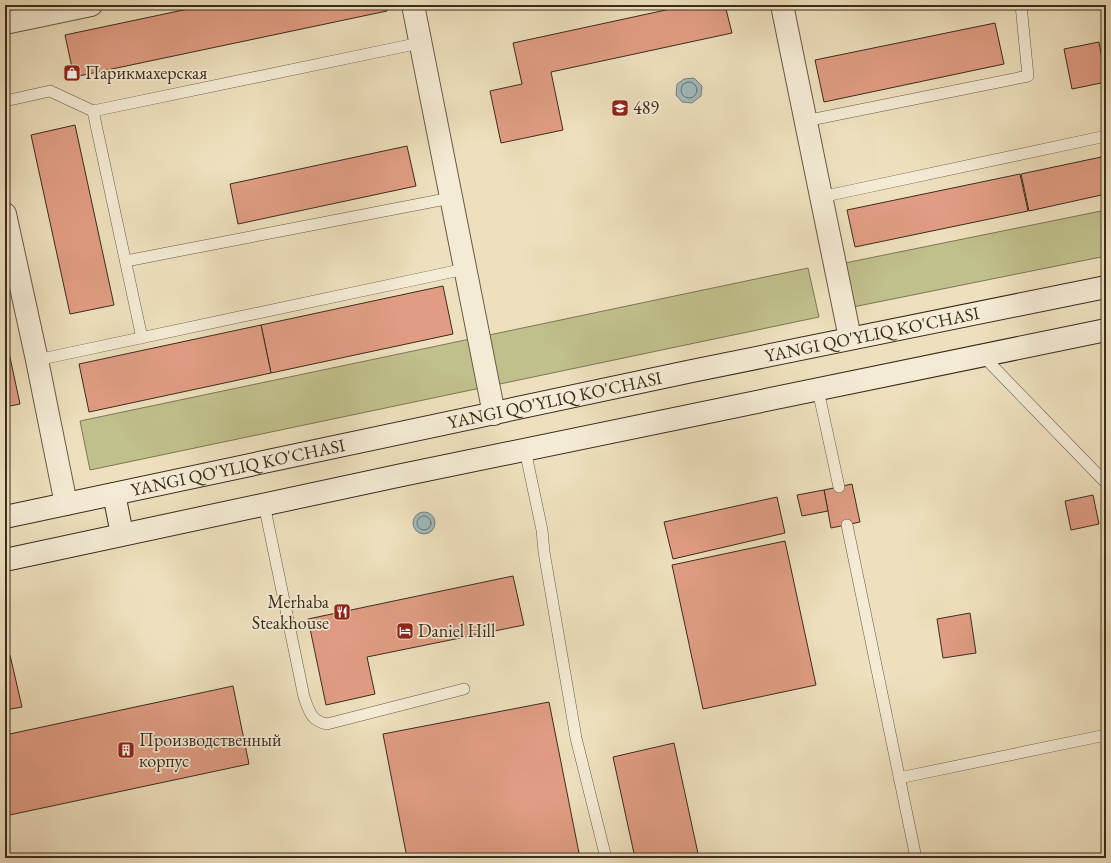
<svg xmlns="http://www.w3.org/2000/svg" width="1111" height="863" font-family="'EB Garamond',serif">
<rect width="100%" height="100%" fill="#eee0be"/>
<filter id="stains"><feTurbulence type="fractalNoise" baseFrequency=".005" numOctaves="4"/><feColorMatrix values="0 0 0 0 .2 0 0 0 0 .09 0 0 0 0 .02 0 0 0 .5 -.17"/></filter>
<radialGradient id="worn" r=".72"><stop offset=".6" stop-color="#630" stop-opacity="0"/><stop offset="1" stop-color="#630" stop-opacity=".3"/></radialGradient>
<g fill="#c0c08c" stroke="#7d7654">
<polygon points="1106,210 1106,256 848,308 840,264"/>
<polygon points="808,268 819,317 90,470 80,421"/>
</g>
<g fill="#a0babd" stroke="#77817d">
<polygon points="694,78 702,86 701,96 692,103 682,102 676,95 677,84 684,79"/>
<circle cx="424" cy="523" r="11"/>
</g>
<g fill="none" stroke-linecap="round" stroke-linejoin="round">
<g stroke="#6d736c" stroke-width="1">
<circle cx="689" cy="90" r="8"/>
<circle cx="424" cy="523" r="7"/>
</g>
</g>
<g fill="#e19d84" stroke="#3a2c1c">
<polygon points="207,5 386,5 387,11 74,77 65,35"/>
<polygon points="689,5 725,5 732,33 551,72 563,130 501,143 490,91 522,84 513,43"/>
<polygon points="995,23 1004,64 824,102 815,60"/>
<polygon points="1099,42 1106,82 1072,89 1064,49"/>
<polygon points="75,125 114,305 70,314 31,135"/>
<polygon points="407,146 416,186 238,224 230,184"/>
<polygon points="1106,156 1106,194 1029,211 1021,174"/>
<polygon points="1020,174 1028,211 855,247 847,210"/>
<polygon points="443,286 453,334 271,373 261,325"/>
<polygon points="261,325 271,373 89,412 79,364"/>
<polygon points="5,334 20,404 5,407"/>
<polygon points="852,484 860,522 831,528 824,490"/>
<polygon points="824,490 828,511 802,516 797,495"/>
<polygon points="1093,495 1099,524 1071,530 1065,501"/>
<polygon points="777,497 785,533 673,559 664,522"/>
<polygon points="785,541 816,685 703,709 672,565"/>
<polygon points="513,576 524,625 367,657 375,694 326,705 308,619"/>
<polygon points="970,613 976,653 943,658 937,619"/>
<polygon points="10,655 22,707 5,710 5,656"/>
<polygon points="233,686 249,764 5,816 5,735"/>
<polygon points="549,702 580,858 407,858 383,734"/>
<polygon points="674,743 699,858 635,858 613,757"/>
</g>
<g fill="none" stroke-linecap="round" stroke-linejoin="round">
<g stroke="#675944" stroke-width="12">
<g id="service">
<polyline points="5,101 50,91 93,111 420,43"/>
<polyline points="93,111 142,338"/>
<polyline points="805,121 1028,76 1021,5"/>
<polyline points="821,197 1106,136"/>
<polyline points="126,261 451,198"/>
<polyline points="983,356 1106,483"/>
<polyline points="37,360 465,269"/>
<polyline points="818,390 839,487"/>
<polyline points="525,450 542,530 544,552 576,738 606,858"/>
<path d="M264 504 304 697C309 711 311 721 327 724L464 689"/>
<polyline points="847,525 916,858"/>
<polyline points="899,778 1106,735"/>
</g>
</g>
<g stroke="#675944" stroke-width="24">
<g id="minor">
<polyline points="413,5 494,414"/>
<polyline points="782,5 850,338"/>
<polyline points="5,23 91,5"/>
<polyline points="5,214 37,360 66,504"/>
</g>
</g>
<g stroke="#3a2c1c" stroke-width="24">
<g id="secondary">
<polyline points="114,494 122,534"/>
<path id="s1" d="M5 517 692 371 1106 287"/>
<polyline points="5,560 402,475 1106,330"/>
</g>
</g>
<use href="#service" stroke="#f4ebd5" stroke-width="11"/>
<use href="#minor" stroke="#f4ebd5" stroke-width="22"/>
<use href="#secondary" stroke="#f4ebd5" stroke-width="22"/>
</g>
<defs>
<g id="shop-square" transform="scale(0.9)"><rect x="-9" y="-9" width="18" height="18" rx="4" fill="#8f2418" stroke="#f4ebd5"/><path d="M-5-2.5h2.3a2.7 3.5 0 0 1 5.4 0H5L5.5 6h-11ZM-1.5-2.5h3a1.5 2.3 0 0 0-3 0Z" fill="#fff"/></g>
<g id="school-square" transform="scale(0.9)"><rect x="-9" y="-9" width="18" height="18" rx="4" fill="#8f2418" stroke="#f4ebd5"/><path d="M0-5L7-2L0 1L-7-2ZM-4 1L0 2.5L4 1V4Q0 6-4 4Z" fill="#fff"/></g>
<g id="restaurant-square" transform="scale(0.9)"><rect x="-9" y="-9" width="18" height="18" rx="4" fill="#8f2418" stroke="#f4ebd5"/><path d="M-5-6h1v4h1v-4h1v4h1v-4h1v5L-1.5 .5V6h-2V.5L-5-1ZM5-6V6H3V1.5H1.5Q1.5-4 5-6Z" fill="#fff"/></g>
<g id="hotel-square" transform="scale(0.9)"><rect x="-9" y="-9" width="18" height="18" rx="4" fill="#8f2418" stroke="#f4ebd5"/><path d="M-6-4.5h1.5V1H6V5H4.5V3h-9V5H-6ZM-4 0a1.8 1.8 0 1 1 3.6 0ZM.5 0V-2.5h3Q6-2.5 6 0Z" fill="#fff"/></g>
<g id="building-square" transform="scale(0.9)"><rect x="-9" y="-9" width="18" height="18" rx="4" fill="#8f2418" stroke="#f4ebd5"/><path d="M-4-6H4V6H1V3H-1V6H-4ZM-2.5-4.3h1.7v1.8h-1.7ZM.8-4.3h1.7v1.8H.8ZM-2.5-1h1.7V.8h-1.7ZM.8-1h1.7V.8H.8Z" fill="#fff"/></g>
</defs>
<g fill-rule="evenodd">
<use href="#shop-square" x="72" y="73"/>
<use href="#school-square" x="620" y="108"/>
<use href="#restaurant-square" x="342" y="612"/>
<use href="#hotel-square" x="405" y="631"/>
<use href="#building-square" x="126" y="750"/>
</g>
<g text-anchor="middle" stroke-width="3.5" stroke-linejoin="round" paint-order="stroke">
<g font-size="18" fill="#3a2c1c" stroke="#f4ebd5" text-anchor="start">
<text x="85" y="79">Парикмахерская</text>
<text x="633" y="114">489</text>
<text x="329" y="608" text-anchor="end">Merhaba<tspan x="329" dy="21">Steakhouse</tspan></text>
<text x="418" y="637">Daniel Hill</text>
<text x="139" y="746">Производственный<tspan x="139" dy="21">корпус</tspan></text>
</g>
<g font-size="18" fill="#3a2c1c" stroke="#f4ebd5">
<text dy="6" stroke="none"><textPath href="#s1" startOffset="886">YANGI QO'YLIQ KO'CHASI</textPath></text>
<text dy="6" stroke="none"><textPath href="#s1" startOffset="562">YANGI QO'YLIQ KO'CHASI</textPath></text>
<text dy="6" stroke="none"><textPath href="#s1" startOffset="238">YANGI QO'YLIQ KO'CHASI</textPath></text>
</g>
</g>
<rect width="1111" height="863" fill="none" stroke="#eee0be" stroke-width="20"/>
<rect x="6" y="6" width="1099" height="851" fill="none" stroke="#3a2c1c" stroke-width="2"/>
<rect x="10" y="10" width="1091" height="843" fill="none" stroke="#3a2c1c"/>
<rect width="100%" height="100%" filter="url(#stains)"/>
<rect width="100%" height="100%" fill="url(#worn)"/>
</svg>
